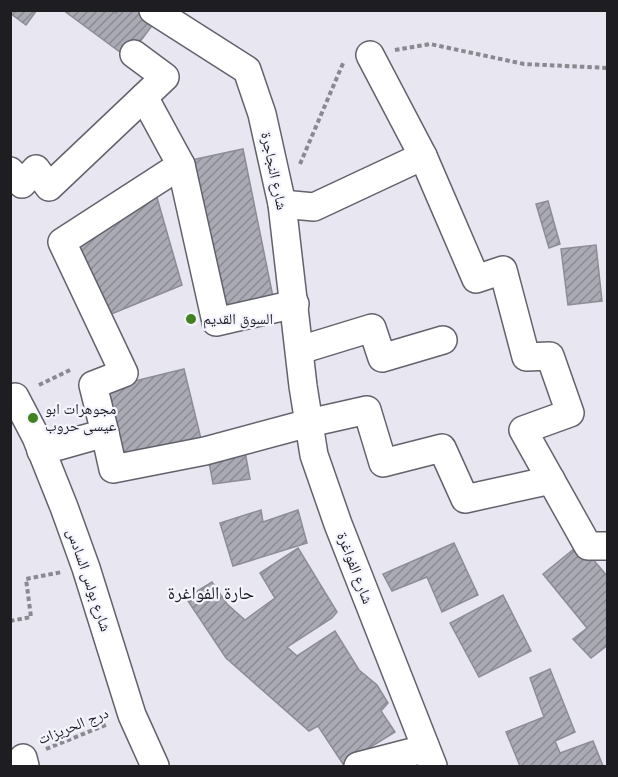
<svg xmlns="http://www.w3.org/2000/svg" width="618" height="777" font-family="'Varela Round','Noto Naskh Arabic',sans-serif">
<defs>
<pattern id="building-hatch" width="6" height="6" patternUnits="userSpaceOnUse" patternTransform="scale(1.5)"><rect width="6" height="6" fill="#aaaab4"/><path d="M-1 1l2-2M0 6l6-6M5 7l2-2" fill="none" stroke="#8a8a92"/></pattern>
</defs>
<rect width="100%" height="100%" fill="#e7e6f1"/>
<g fill="url(#building-hatch)" stroke="#8d8d97" stroke-width="1.5">
<polygon points="10,10 37,10 26,25 10,13"/>
<polygon points="63,10 113,10 116,13 118,10 138,10 154,23 128,58"/>
<polygon points="243,149 273,297 221,308 191,160"/>
<polygon points="154,187 182,285 104,317 70,244"/>
<polygon points="548,201 560,244 549,248 536,204"/>
<polygon points="596,245 602,301 568,305 561,249"/>
<polygon points="184,369 202,443 116,464 98,390"/>
<polygon points="244,446 250,479 213,484 207,451"/>
<polygon points="261,510 263,522 298,510 307,543 233,566 220,523"/>
<polygon points="454,543 478,595 442,612 427,577 392,591 383,574"/>
<polygon points="580,544 608,577 608,645 591,658 573,639 587,628 543,574"/>
<polygon points="298,548 337,612 332,618 287,647 297,656 335,631 359,670 377,685 388,703 381,711 395,732 343,764 318,726 309,731 226,658 186,598 212,582 227,604 245,620 275,598 260,573"/>
<polygon points="503,595 531,651 479,677 450,623"/>
<polygon points="550,669 575,732 555,741 560,753 593,741 603,766 520,766 506,732 544,717 530,678"/>
</g>
<g fill="none" stroke-linecap="round" stroke-linejoin="round">
<g stroke="#62626c" stroke-width="30">
<g id="minor">
<polyline points="153,10 247,70 262,114 282,204 303,386 314,455 338,524 433,766"/>
<polyline points="370,55 423,156 476,279 503,270 526,357 550,356 570,413 523,430 588,546 608,546"/>
<polyline points="144,97 181,165 216,322 295,304"/>
<polyline points="10,171 22,184 36,169 49,187 165,77 134,54"/>
<polyline points="282,204 314,207 423,156"/>
<polyline points="300,350 372,328 382,358 443,340"/>
<polyline points="15,397 36,437 64,507 86,568 132,715 155,766"/>
<polyline points="105,433 113,469 205,451 309,423 367,410 383,463 442,448 465,499 551,480"/>
<polyline points="41,451 105,433 93,385 124,373 62,242 181,165"/>
<polyline points="23,758 25,766"/>
<polyline points="358,766 416,751 425,746"/>
</g>
</g>
<g stroke="#898990" stroke-width="4" stroke-dasharray="4.5 3" stroke-linecap="butt">
<polyline points="395,50 430,44 524,64 608,68"/>
<polyline points="300,164 344,61"/>
<polyline points="39,385 70,370"/>
<polyline points="10,621 31,617 26,579 62,572"/>
<polyline points="46,749 108,724"/>
</g>
<use href="#minor" stroke="#fff" stroke-width="27"/>
</g>
<g fill="#428120" stroke="#f4f4ff" stroke-width="2">
<circle cx="191" cy="319" r="6"/>
<circle cx="33" cy="418" r="6"/>
</g>
<g text-anchor="middle" stroke-width="4.5" stroke-linejoin="round" paint-order="stroke">
<g font-size="15" fill="#1e1e22" stroke="#f4f4ff">
<text transform="translate(274 171) rotate(78)" y="5">شارع النجاجرة</text>
<text transform="translate(355 568) rotate(69)" y="5">شارع الفواغرة</text>
<text transform="translate(89 580) rotate(71)" y="5">شارع بولس السادس</text>
<text transform="translate(73 726) rotate(-22)" y="5">درج الحريزات</text>
</g>
<g font-size="15" fill="#1e1e22" stroke="#f4f4ff" text-anchor="start">
<text x="203" y="324">السوق القديم</text>
<text x="45" y="414">مجوهرات ابو<tspan x="45" dy="17">عيسى حروب</tspan></text>
</g>
<g font-size="18" fill="#1e1e22" stroke="#f4f4ff">
<text x="211" y="599">حارة الفواغرة</text>
</g>
</g>
<rect width="618" height="777" fill="none" stroke="#1e1e22" stroke-width="24"/>
</svg>
